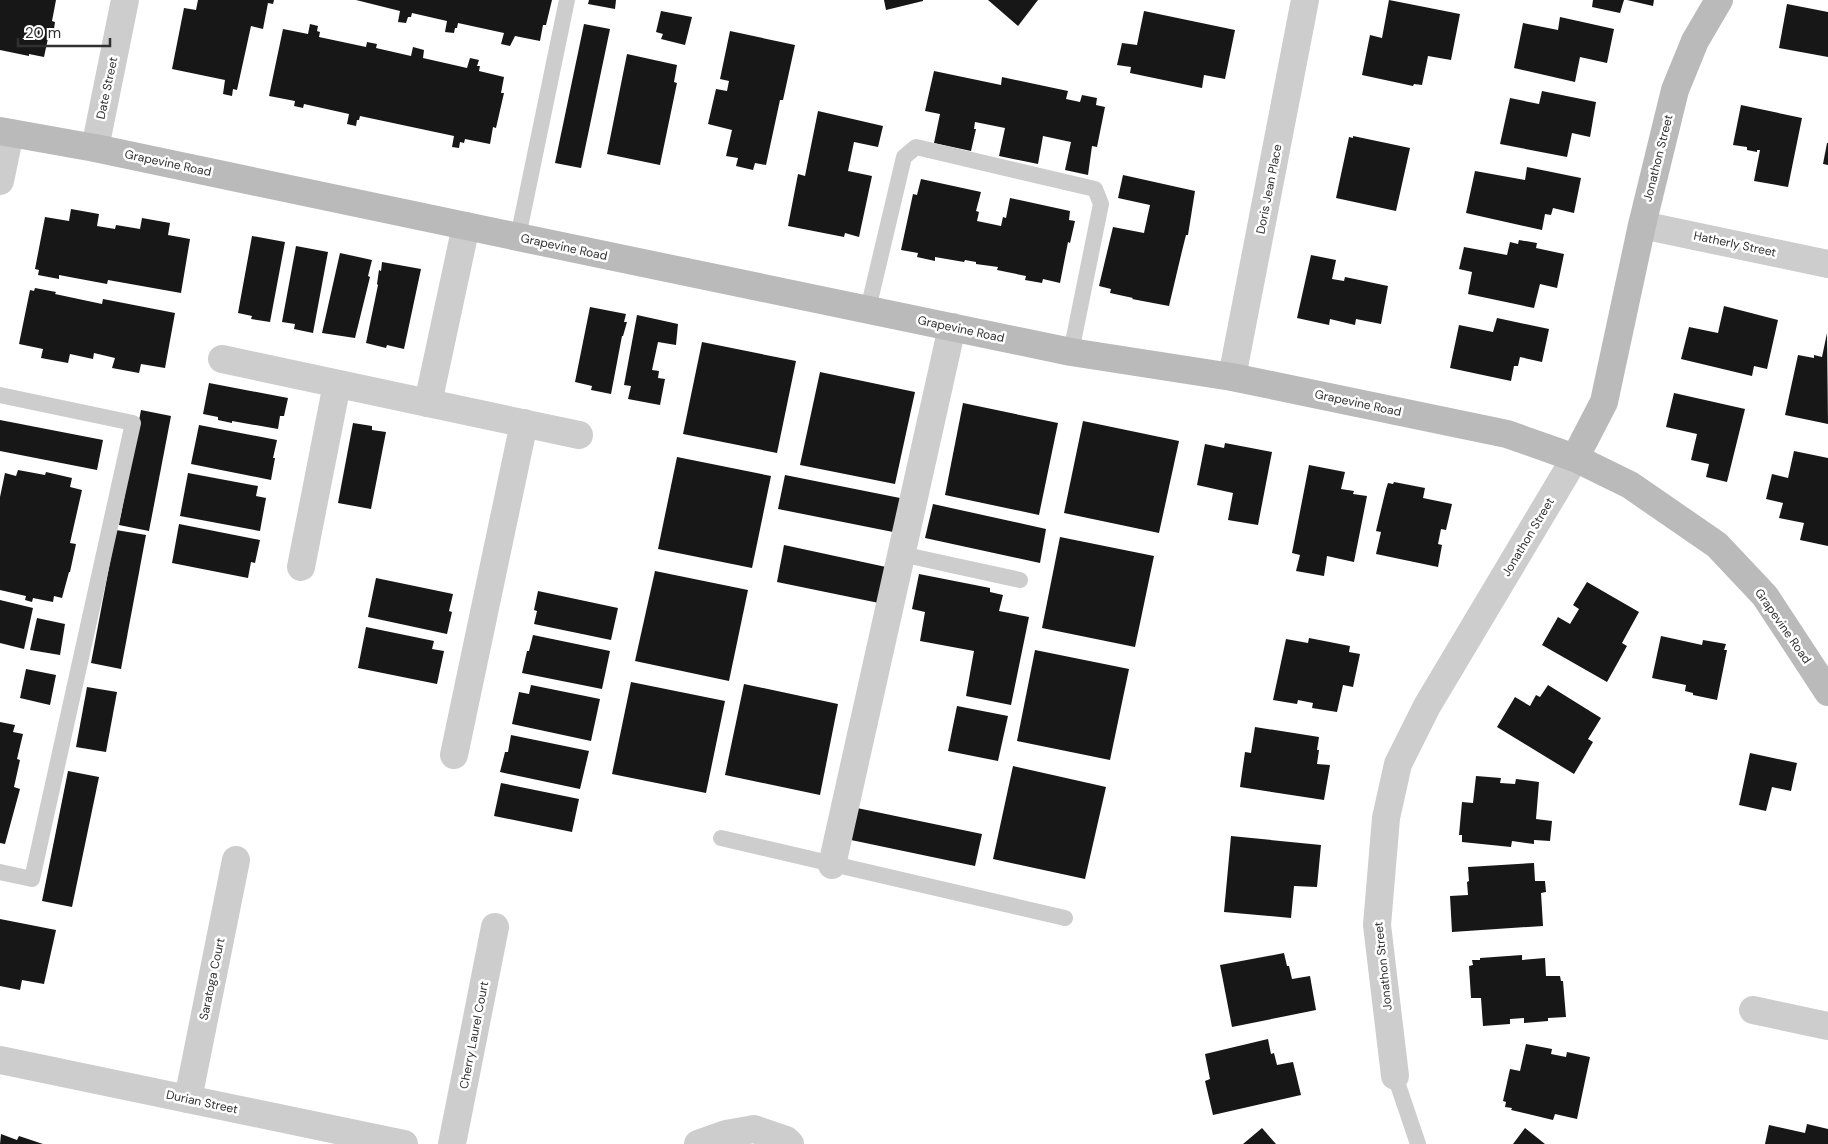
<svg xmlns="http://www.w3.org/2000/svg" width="1828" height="1144" font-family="'DM Sans',sans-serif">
<rect width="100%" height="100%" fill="#fff"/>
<g fill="#171717">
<polygon points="0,0 56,0 52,21 55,22 54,29 50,29 44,57 29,54 29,56 0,50"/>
<polygon points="198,0 274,0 273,4 268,3 263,29 251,26 237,90 233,89 232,96 223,94 225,80 172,69 184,8 196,10"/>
<polygon points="356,0 552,0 546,25 543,25 540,41 515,36 510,46 501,44 504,33 458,23 457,28 455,28 454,33 445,32 447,21 412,13 411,17 408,17 406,23 398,22 400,11"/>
<polygon points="589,0 616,0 615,9 588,4"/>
<polygon points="884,0 923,0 923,1 886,10"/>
<polygon points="988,0 1038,0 1018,26"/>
<polygon points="1389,0 1460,14 1451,60 1428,56 1422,85 1414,84 1413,86 1362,75 1370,35 1382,38"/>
<polygon points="1593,0 1624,0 1620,13 1592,7"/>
<polygon points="1627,0 1654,0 1653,6"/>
<polygon points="1787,4 1828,12 1828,57 1779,48"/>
<polygon points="661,11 692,17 685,45 661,39 663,34 656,32"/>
<polygon points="1144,11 1235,30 1225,79 1204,75 1202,88 1130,73 1131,67 1117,65 1122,43 1137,45"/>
<polygon points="1560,17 1614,29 1607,63 1580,57 1575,82 1514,68 1523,23 1558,30"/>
<polygon points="310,24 318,26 317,31 320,32 319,37 366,47 367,42 377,44 376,48 411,56 413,47 424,50 423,58 467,68 470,58 479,60 477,66 480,66 479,71 504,77 501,93 504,93 496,128 493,127 490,144 465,139 464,143 460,142 459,148 452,147 454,136 360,116 359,120 357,120 356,126 347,124 349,114 304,104 303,108 294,106 295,101 269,96 283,29 308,34"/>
<polygon points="584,24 610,29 581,168 555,163"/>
<polygon points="730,31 795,45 783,100 780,100 766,165 755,163 753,170 736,166 738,158 726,156 732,130 708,124 716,89 727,91 729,81 720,79"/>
<polygon points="627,54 677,65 674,82 677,83 660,165 607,154"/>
<polygon points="934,71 1001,85 1002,77 1068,91 1066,99 1080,102 1082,95 1097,98 1096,105 1105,107 1097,147 1092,146 1088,175 1065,170 1071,142 1043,136 1038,164 999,156 1005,128 975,122 974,129 976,129 971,151 934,143 940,114 925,111"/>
<polygon points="1542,91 1596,102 1590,137 1572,133 1567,157 1500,144 1510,98 1539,104"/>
<polygon points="1741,105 1802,118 1788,187 1754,181 1760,150 1757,150 1757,152 1747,150 1747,147 1733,145"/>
<polygon points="818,111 883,126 878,147 854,142 848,171 872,176 859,237 845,233 844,237 788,226 798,174 805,176"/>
<polygon points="1353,136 1410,148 1396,211 1336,198 1349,137 1353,138"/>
<polygon points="1827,143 1828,143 1828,165 1823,164"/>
<polygon points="1527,167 1581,178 1574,213 1553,208 1551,215 1545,214 1542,230 1466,213 1475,171 1525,180"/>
<polygon points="1123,175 1195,191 1188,235 1186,235 1182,251 1169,306 1132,299 1133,298 1110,293 1111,289 1099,286 1113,227 1144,233 1150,205 1118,198"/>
<polygon points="921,179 981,192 976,211 979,212 977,221 1001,226 1003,217 1006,218 1010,198 1070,211 1069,220 1075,221 1070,243 1068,242 1060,283 1043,279 1042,283 1025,280 1026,276 997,270 998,267 976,264 976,262 965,260 964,262 935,257 935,261 917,257 918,253 901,250 913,194 917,195"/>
<polygon points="71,209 99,214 97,226 115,229 116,225 140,229 142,218 170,223 168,235 190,239 181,293 108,280 107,284 59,275 59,279 38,275 39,270 35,269 45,217 69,221"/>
<polygon points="252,236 285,242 270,322 251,319 252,316 238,313"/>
<polygon points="1519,240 1537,243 1536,248 1564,254 1557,288 1540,284 1534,308 1468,294 1472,272 1459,269 1464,247 1507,255 1510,242 1518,244"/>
<polygon points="296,246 328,252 313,333 294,329 295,324 282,322"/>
<polygon points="340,253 372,260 368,276 370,277 355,338 322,333"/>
<polygon points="1311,255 1336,260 1332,279 1344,281 1345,277 1388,286 1381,324 1356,319 1355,325 1330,319 1329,325 1297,318"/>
<polygon points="382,262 421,269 404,349 387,345 386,348 366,343 378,285 377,284 379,270 381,271"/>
<polygon points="35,288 56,292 55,294 102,304 103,299 175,313 165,368 141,364 139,373 112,368 115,358 94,353 93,359 70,354 68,363 41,358 43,349 19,344 30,290 34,291"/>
<polygon points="1724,306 1778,320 1767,369 1754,366 1752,376 1681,359 1689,327 1718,333"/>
<polygon points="590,307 626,314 624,322 627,322 623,336 622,336 611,394 591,390 592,386 575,382"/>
<polygon points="637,315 678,324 676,345 658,342 652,370 659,371 658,378 665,379 660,405 628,399 631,386 624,385"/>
<polygon points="1497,318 1549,329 1542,362 1520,357 1518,366 1514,366 1511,381 1450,368 1459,325 1493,332"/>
<polygon points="1827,333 1828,424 1785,415 1798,355 1814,358 1814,355 1822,357"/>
<polygon points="702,342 796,361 777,453 683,434"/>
<polygon points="820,372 915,392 895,484 800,465"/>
<polygon points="209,383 288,398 284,416 280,416 278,429 232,421 232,423 218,420 218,417 203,414"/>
<polygon points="1674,393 1745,409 1727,482 1706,477 1709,464 1691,460 1697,434 1666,427"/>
<polygon points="963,403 1058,423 1039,515 945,495"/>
<polygon points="141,410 171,416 149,531 119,525"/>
<polygon points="0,420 103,440 97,470 0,451"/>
<polygon points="1083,421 1179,441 1159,533 1064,513"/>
<polygon points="353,423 372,426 372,430 386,432 371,509 338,503"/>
<polygon points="199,425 277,440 273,458 275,458 271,480 191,464"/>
<polygon points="1225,443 1272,452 1258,525 1228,520 1233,493 1197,485 1205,444 1224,448"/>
<polygon points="1794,451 1828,458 1828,546 1800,540 1804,523 1779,518 1783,503 1766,499 1772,474 1788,478"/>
<polygon points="677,457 771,476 752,568 658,549"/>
<polygon points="1309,465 1345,472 1341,489 1354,491 1353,494 1367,496 1354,562 1327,556 1324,576 1296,571 1300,555 1292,553"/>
<polygon points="18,470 45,475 46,472 72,478 70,487 82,490 70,543 76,544 70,572 69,572 62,598 54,596 53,602 33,598 32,602 25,600 26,596 0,590 0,497 5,473 16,476"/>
<polygon points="188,473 258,486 256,496 266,498 260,531 180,516"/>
<polygon points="785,475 900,498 893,532 778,509"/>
<polygon points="1394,482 1425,488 1423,498 1452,504 1446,530 1441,529 1438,544 1442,545 1438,567 1376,554 1381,532 1376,531 1386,489 1388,483 1393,484"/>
<polygon points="933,504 1046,529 1040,563 925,538"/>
<polygon points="179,524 260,540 255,563 251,562 248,578 172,563"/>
<polygon points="116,530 146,535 121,669 91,663"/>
<polygon points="1060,537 1154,556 1135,647 1042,628"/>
<polygon points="784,545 886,567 879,603 777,582"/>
<polygon points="655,571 748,590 729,681 635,661"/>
<polygon points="919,574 990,588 990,592 1003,595 999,611 1029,617 1011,705 966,696 974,651 920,641 925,612 912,609"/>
<polygon points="376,578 453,594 449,611 452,612 447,634 368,617"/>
<polygon points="1587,582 1639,612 1622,643 1627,646 1607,682 1542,645 1558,617 1570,624 1579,609 1573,605"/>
<polygon points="538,591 618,608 611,640 534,624 537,611 534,610"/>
<polygon points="0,600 33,608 24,649 0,643"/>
<polygon points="37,618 65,624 60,655 30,650"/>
<polygon points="366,627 434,641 432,649 444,651 437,684 358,668"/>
<polygon points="533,635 610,651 602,689 522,673 527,651 529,651"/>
<polygon points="1661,636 1702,645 1703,640 1726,644 1724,650 1727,650 1717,700 1693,695 1693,693 1685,691 1686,685 1652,678"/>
<polygon points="1309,638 1350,646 1349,652 1360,654 1353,687 1343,685 1337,712 1312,708 1313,703 1298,700 1297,704 1273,700 1286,639 1308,643"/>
<polygon points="1035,650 1129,669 1110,760 1017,741"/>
<polygon points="26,669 56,675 50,705 20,698"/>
<polygon points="631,682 725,701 706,793 612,774"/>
<polygon points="744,684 838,704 820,795 725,775"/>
<polygon points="531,685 600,699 591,741 512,724 519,692 529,694"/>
<polygon points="1548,685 1601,718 1588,739 1593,742 1574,774 1497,727 1515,697 1530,706 1536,695 1540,697"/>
<polygon points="87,687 117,692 106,752 76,747"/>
<polygon points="957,706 1008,716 998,761 948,751"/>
<polygon points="0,722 15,725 13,732 23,734 17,759 20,760 14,787 20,789 5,844 0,843"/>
<polygon points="1255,727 1319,737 1317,750 1319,750 1317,764 1330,765 1324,800 1240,787 1245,752 1251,753"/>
<polygon points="511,735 589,751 580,789 500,772 505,752 508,752"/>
<polygon points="1750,753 1797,763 1791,791 1772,787 1766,811 1739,805"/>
<polygon points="1013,766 1106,787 1085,879 993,859"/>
<polygon points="68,771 99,777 72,907 42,901"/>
<polygon points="1476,776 1501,778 1500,783 1515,784 1516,779 1539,782 1536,819 1552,821 1550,841 1534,840 1534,844 1512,841 1511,847 1462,842 1462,835 1459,835 1462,802 1473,803"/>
<polygon points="501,783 579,799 572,832 494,816"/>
<polygon points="857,808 982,834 975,866 851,840"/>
<polygon points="1231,836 1321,845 1317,887 1294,886 1291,918 1224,912"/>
<polygon points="1534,863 1535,881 1545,881 1546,892 1541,893 1543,926 1452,932 1450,896 1468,895 1467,882 1469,881 1468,867"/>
<polygon points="0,919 56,930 44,984 22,980 20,990 0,986"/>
<polygon points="1284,953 1287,966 1289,966 1292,979 1310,976 1316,1010 1232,1027 1220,965"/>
<polygon points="1522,955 1522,960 1545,958 1546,976 1560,976 1561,981 1563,981 1566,1017 1548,1018 1548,1021 1524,1023 1524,1018 1510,1019 1510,1024 1483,1026 1481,998 1471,998 1469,966 1473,965 1472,960 1480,960 1480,958"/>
<polygon points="1268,1039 1271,1054 1274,1053 1277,1065 1293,1062 1301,1095 1213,1115 1205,1081 1210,1079 1205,1054"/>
<polygon points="1526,1044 1552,1049 1551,1054 1566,1057 1567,1052 1590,1057 1577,1119 1555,1114 1553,1120 1511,1110 1512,1108 1505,1107 1506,1102 1503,1101 1510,1069 1520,1071"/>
<polygon points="1807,1124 1828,1129 1828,1144 1765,1144 1769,1125 1805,1133"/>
<polygon points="1262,1128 1276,1144 1243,1144"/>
<polygon points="1525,1128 1545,1144 1513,1144"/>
<polygon points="1,1134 17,1140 19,1136 43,1144 0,1144"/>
</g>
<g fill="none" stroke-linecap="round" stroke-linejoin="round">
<g stroke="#cdcdcd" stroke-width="16">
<polyline points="518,237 567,0"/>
<polyline points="868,309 904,157 916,147 1095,189 1101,204 1071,352"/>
<polyline points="0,395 133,423 32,879 0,872"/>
<polyline points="901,554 1020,580"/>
<polyline points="721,838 1065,918"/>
<polyline points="1395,1076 1418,1144"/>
</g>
<g stroke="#cdcdcd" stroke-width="28">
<polyline points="95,148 125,0"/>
<polyline points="0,181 10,133"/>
<polyline points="1642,225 1828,264"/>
<polyline points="222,359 428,403 466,226"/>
<polyline points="1232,377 1305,0"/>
<polyline points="428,403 579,435"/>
<polyline points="301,567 337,384"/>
<polyline points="454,755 524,423"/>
<polyline points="832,865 952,327"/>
<polyline points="1753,1010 1828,1026"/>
<polyline points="0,1060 404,1144"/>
<polyline points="1395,1076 1377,925 1386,818 1398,764 1427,706 1575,458"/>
<polyline points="188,1099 236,860"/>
<polyline points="452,1144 495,927"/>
<polyline points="698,1144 726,1134 754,1129 786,1140 790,1144"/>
</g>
<g stroke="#bababa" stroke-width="28">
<polyline points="0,131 95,148 518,237 1071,352 1232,377 1507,434 1575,458 1630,485 1717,545 1765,596 1828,692"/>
<polyline points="1575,458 1604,402 1642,225 1675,90 1695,41 1719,0"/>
</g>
</g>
<g text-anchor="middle" stroke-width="5" stroke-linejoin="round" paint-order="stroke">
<g font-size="12" fill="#303030" stroke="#fff">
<text transform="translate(107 88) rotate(-78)" y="4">Date Street</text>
<text transform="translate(1658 158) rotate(-76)" y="4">Jonathon Street</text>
<text transform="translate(168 163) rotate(12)" y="4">Grapevine Road</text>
<text transform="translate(1269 189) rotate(-79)" y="4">Doris Jean Place</text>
<text transform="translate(1735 244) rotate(12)" y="4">Hatherly Street</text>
<text transform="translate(564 247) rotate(12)" y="4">Grapevine Road</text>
<text transform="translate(961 329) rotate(12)" y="4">Grapevine Road</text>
<text transform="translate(1358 403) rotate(12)" y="4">Grapevine Road</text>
<text transform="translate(1528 537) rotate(-59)" y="4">Jonathon Street</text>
<text transform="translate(1783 626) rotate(55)" y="4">Grapevine Road</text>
<text transform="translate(1383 966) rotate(-96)" y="4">Jonathon Street</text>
<text transform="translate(212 979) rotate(-78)" y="4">Saratoga Court</text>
<text transform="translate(474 1035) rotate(-79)" y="4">Cherry Laurel Court</text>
<text transform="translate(202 1102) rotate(12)" y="4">Durian Street</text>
</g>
</g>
<path d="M18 38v8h92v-8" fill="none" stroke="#303030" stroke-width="2.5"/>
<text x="25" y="38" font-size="15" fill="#303030" stroke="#ffffff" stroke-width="4" paint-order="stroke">20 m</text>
</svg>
